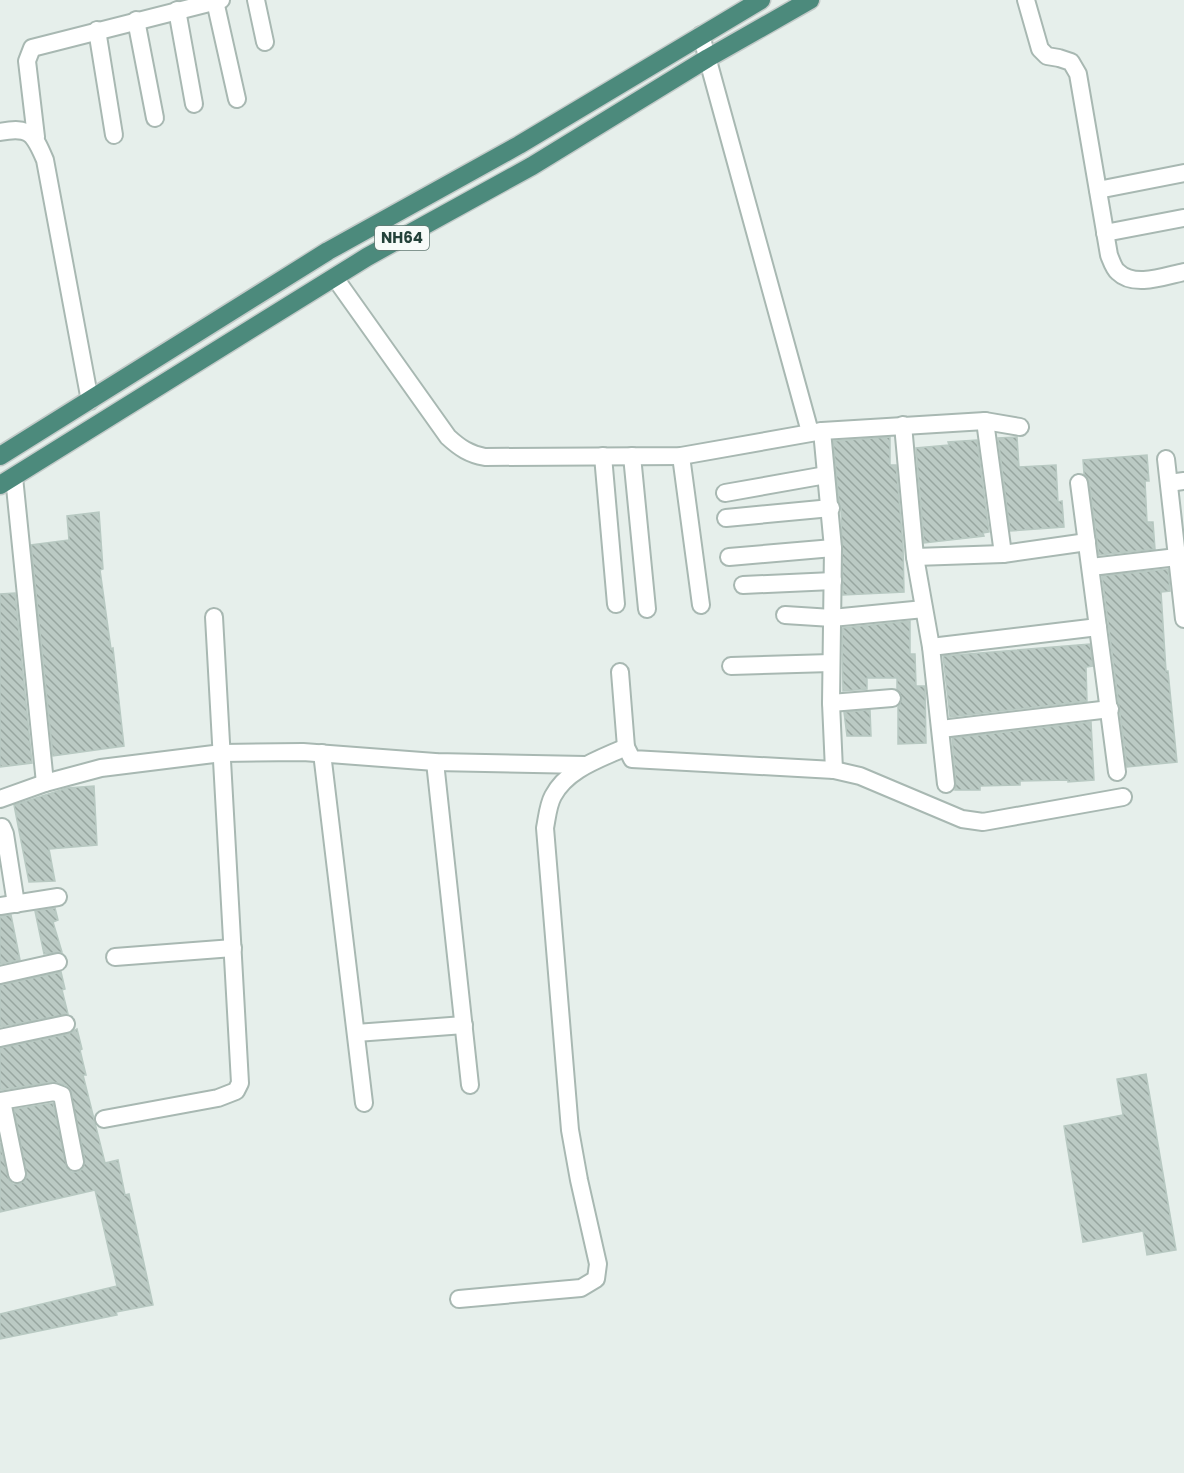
<svg xmlns="http://www.w3.org/2000/svg" width="1184" height="1473" font-family="Poppins,sans-serif">
<defs>
<pattern id="building-back-hatch" width="6" height="6" patternUnits="userSpaceOnUse" patternTransform="scale(1.5)"><rect width="6" height="6" fill="#bbcac4"/><path d="M-1 5l2 2M0 0l6 6M5-1l2 2" fill="none" stroke="#98a6a0"/></pattern>
</defs>
<rect width="100%" height="100%" fill="#e6efeb"/>
<g fill="url(#building-back-hatch)" stroke="#b8c9c2" stroke-width="1.5">
<polygon points="890,437 890,465 896,465 903,545 904,592 843,595 841,508 839,502 833,441"/>
<polygon points="1017,437 1019,467 1056,465 1058,502 1062,501 1064,527 1010,531 998,438"/>
<polygon points="977,440 989,532 983,533 984,536 924,543 916,448 949,445 948,442"/>
<polygon points="1147,455 1149,481 1145,481 1147,522 1153,522 1155,549 1099,555 1089,482 1084,474 1083,460"/>
<polygon points="99,512 103,569 100,570 111,649 113,648 124,746 53,756 31,545 69,540 67,516"/>
<polygon points="1168,569 1170,591 1161,592 1166,671 1168,671 1177,762 1127,767 1102,576"/>
<polygon points="15,593 32,763 0,767 0,594"/>
<polygon points="910,621 910,654 915,654 916,686 925,686 926,743 898,744 898,707 902,698 897,689 897,678 867,678 867,689 843,691 842,628"/>
<polygon points="1090,644 1093,666 1086,667 1087,701 950,717 943,656"/>
<polygon points="870,710 871,736 847,736 844,712"/>
<polygon points="1091,722 1094,780 1068,782 1068,780 1020,781 1020,785 980,786 980,790 955,790 956,783 952,738"/>
<polygon points="94,786 97,845 49,849 55,881 29,882 14,805 67,788"/>
<polygon points="55,908 58,920 53,922 62,952 44,954 35,911"/>
<polygon points="11,915 20,960 0,964 0,916"/>
<polygon points="61,972 65,989 62,990 68,1014 0,1027 0,985"/>
<polygon points="77,1029 82,1049 80,1050 86,1075 83,1075 105,1163 118,1160 125,1195 129,1194 153,1305 116,1312 117,1315 0,1339 0,1314 117,1286 95,1190 0,1212 0,1143 9,1180 13,1184 20,1184 27,1177 14,1109 53,1103 67,1168 71,1172 78,1172 82,1169 85,1161 70,1089 66,1085 53,1082 0,1090 0,1048 68,1034"/>
<polygon points="1146,1074 1176,1250 1147,1255 1143,1231 1083,1242 1064,1126 1123,1115 1117,1079"/>
</g>
<g fill="none" stroke-linecap="round" stroke-linejoin="round">
<g stroke="#a8b8b2" stroke-width="20">
<g id="minor">
<polyline points="256,0 265,42"/>
<path d="M1026 0 1040 49 1047 56 1059 58 1071 62 1078 74 1109 255C1111 260 1114 269 1118 272 1134 288 1165 276 1184 272"/>
<polyline points="215,1 237,99"/>
<polyline points="177,10 194,104"/>
<polyline points="136,20 155,118"/>
<polyline points="97,30 114,135"/>
<polyline points="701,35 810,432"/>
<path d="M0 132C30 126 34 134 45 160L90 401"/>
<polyline points="36,137 27,61 32,48 221,0"/>
<polyline points="1098,190 1184,173"/>
<polyline points="1105,233 1183,218"/>
<path d="M335 278 448 437C460 448 469 454 485 457L681 456 822 431 985 421 1020 427"/>
<polyline points="985,421 1003,554"/>
<polyline points="903,425 915,557 931,647 946,784"/>
<polyline points="822,431 833,548 831,703 834,770"/>
<polyline points="603,456 616,604"/>
<polyline points="632,456 647,609"/>
<polyline points="681,456 701,605"/>
<polyline points="1166,459 1184,619"/>
<polyline points="14,477 45,783"/>
<polyline points="1079,483 1117,772"/>
<polyline points="1169,483 1184,481"/>
<polyline points="725,493 826,475"/>
<polyline points="726,518 831,508"/>
<polyline points="729,557 833,548"/>
<polyline points="915,557 1003,554 1087,542"/>
<polyline points="1091,567 1177,557"/>
<polyline points="743,585 833,581"/>
<polyline points="785,615 832,618 924,609"/>
<polyline points="931,647 1098,627"/>
<polyline points="731,666 831,663"/>
<polyline points="620,672 626,747 632,759 834,770 860,776 962,819 983,822 1123,797"/>
<polyline points="831,703 892,698"/>
<polyline points="941,729 1110,709"/>
<polyline points="322,753 364,1103"/>
<polyline points="435,762 470,1085"/>
<polyline points="0,799 45,783 101,768 222,753 303,752 435,762 585,765"/>
<polyline points="2,827 5,834 16,904"/>
<polyline points="0,906 58,897"/>
<polyline points="115,957 233,948"/>
<polyline points="0,975 58,962"/>
<polyline points="356,1033 464,1025"/>
<polyline points="0,1038 66,1024"/>
<polyline points="0,1101 54,1092 62,1095 75,1162"/>
<polyline points="2,1101 17,1174"/>
<polyline points="104,1119 218,1098 236,1091 240,1083 214,617"/>
<path d="M459 1299 581 1288 596 1279 598 1264 579 1180 570 1130 545 828C547 818 548 805 553 796 567 769 600 759 626 747"/>
</g>
</g>
<g stroke="#c2cac8" stroke-width="21">
<g id="trunk">
<polyline points="0,456 328,251 519,145 761,0"/>
<polyline points="0,485 367,257 532,166 708,58 810,0"/>
</g>
</g>
<use href="#minor" stroke="#fff" stroke-width="16"/>
<use href="#trunk" stroke="#4c8a7c" stroke-width="18"/>
</g>
<g text-anchor="middle" stroke-width="5" stroke-linejoin="round" paint-order="stroke">
<rect fill="#f7fbf9" stroke="#637a73" stroke-width="1.5" x="375" y="226" width="54" height="24" rx="4.5"/>
<g font-size="15" font-weight="bold" fill="#24423a">
<text x="402" y="243">NH64</text>
</g>
</g>
</svg>
